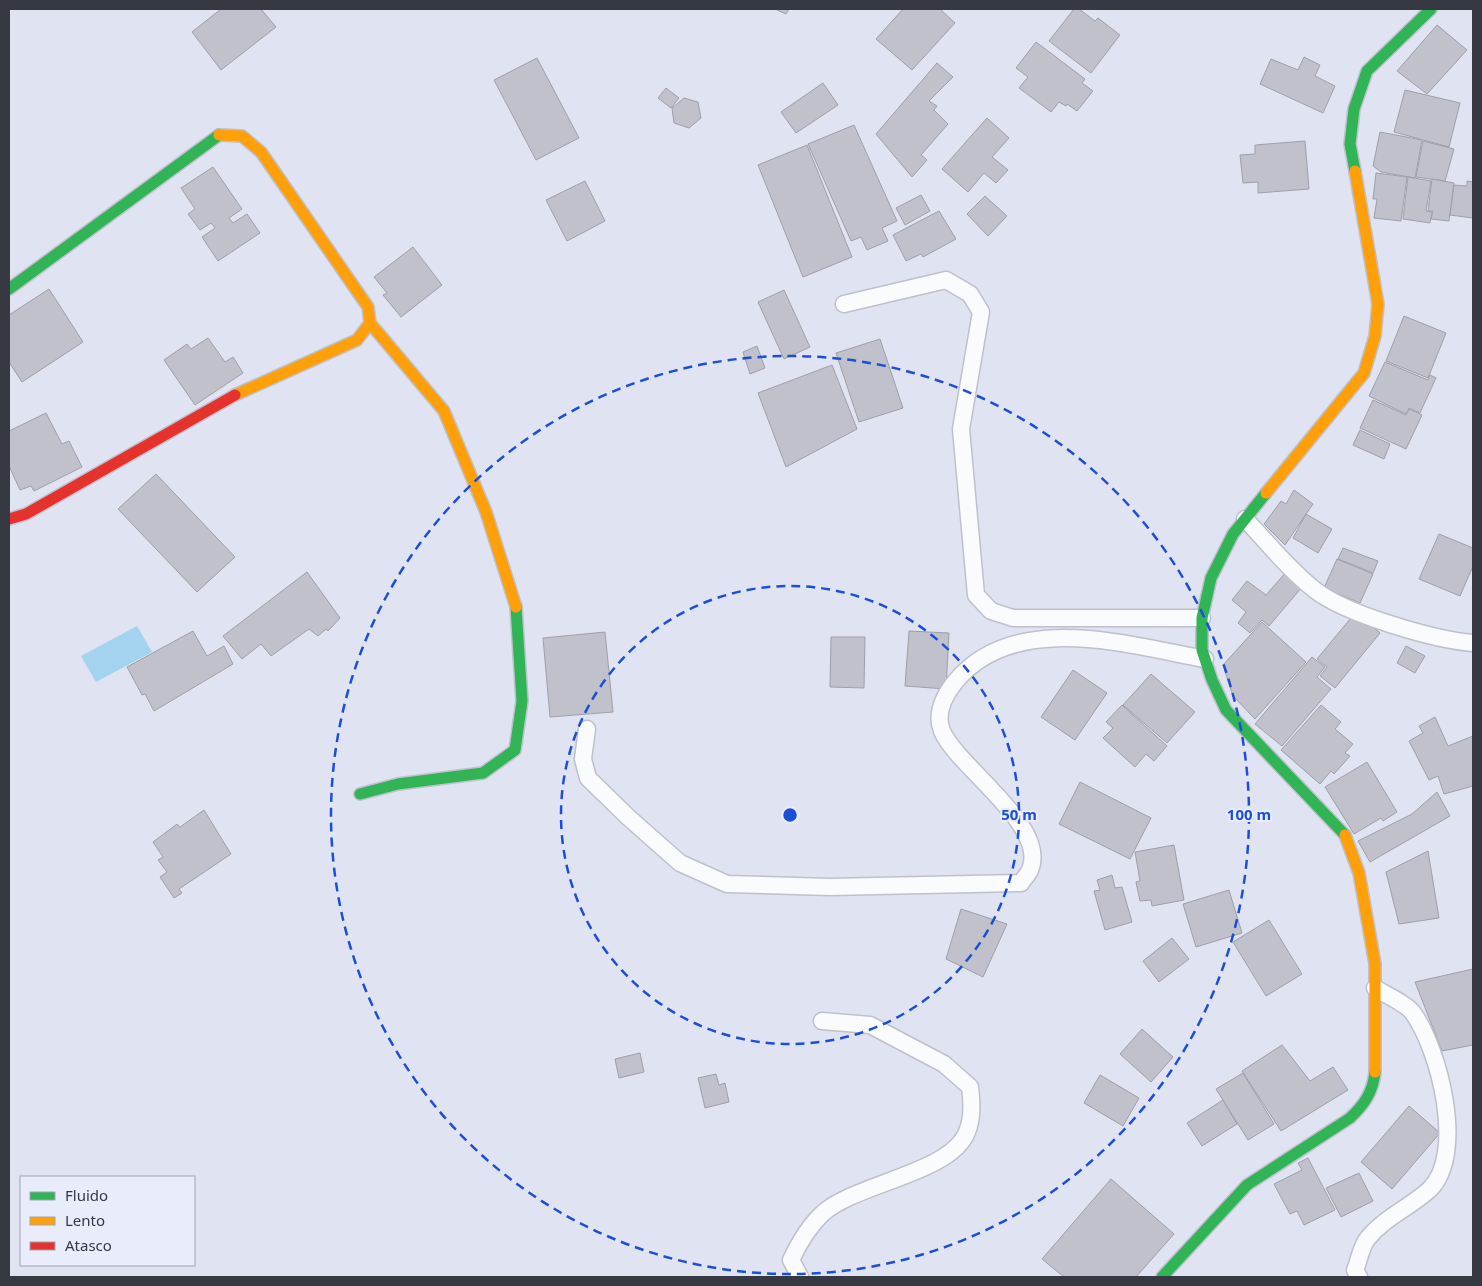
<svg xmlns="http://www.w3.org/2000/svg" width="1482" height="1286" font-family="'Noto Sans',sans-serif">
<rect width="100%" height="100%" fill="#e0e3f1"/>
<polygon fill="#a3d3ee" points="137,626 152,652 96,682 81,656"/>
<g fill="#c1c1cc" stroke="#9f9faa">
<polygon points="221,9 261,9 276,27 221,70 192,32"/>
<polygon points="775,9 789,9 786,14"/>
<polygon points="903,9 940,9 955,23 912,70 876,39"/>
<polygon points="1074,9 1079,9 1095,21 1098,18 1120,35 1091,73 1049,41"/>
<polygon points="1437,25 1467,50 1427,94 1397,71"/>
<polygon points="1036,42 1085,79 1082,83 1093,91 1077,111 1067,104 1066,106 1059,102 1051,112 1019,88 1028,77 1016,68"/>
<polygon points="1304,57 1320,65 1315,76 1335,86 1323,113 1260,84 1271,59 1298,70"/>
<polygon points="537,58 579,138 536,160 494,80"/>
<polygon points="937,63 953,77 929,101 937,106 934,110 948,124 921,155 927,160 912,177 876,134"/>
<polygon points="823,83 838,105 796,133 781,112"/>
<polygon points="666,88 679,98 671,108 658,98"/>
<polygon points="1405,90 1460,103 1449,147 1394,132"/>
<polygon points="684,98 698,102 701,118 689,128 674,123 672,108"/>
<polygon points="987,118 1009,138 992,157 1008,170 996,183 984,173 968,192 942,169"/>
<polygon points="854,125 897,221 882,228 888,241 867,250 861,237 851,241 808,144"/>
<polygon points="1380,132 1422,140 1415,178 1381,172 1373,166"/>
<polygon points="1305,141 1309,189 1258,193 1258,182 1243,183 1240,155 1255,154 1255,145"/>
<polygon points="1423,141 1454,149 1445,181 1416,177"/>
<polygon points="807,145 852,257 803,277 758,165"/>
<polygon points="213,167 242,209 229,218 233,223 247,214 260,233 218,261 202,237 215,228 211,223 200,230 188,214 195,209 181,188"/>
<polygon points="1376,173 1407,177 1401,221 1374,218 1377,199 1373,199"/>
<polygon points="1408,177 1431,181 1426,211 1432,212 1430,223 1403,219"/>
<polygon points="1432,179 1454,183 1449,221 1431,219 1433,211 1428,211"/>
<polygon points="585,181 605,221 567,241 546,200"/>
<polygon points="1467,181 1473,182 1473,218 1450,215 1454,185 1467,186"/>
<polygon points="921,195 930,211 905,225 896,208"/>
<polygon points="985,196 1007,216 988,236 967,214"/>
<polygon points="939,211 956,239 923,257 921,254 906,261 893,235"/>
<polygon points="413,247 442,285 401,317 383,295 387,293 374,277"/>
<polygon points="49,289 83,342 22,382 9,362 9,315"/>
<polygon points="784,290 810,347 784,359 758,302"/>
<polygon points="1404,316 1446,333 1428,378 1386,361"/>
<polygon points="208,338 225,362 233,357 243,373 195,405 164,360 187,344 191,349"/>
<polygon points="880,339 903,408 859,422 836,353"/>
<polygon points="757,346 765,368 750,374 743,352"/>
<polygon points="1385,362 1428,380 1430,375 1436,378 1420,413 1409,408 1406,414 1369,396"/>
<polygon points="832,365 857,429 786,467 758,393"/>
<polygon points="1373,400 1406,415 1409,409 1422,415 1406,449 1360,428"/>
<polygon points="46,413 62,444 69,441 82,467 34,491 31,486 20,490 9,466 9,431"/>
<polygon points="1360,430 1390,444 1384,459 1353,445"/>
<polygon points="156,474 235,557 197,592 118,509"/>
<polygon points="1294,490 1313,504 1285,545 1264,524 1281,501 1286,504"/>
<polygon points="1306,514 1332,529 1318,553 1293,538"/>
<polygon points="1439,534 1473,548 1473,566 1460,596 1419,579"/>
<polygon points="1343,548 1378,561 1373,573 1338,559"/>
<polygon points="1337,559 1373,574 1360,603 1324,588"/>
<polygon points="1287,571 1303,586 1269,626 1262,620 1250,633 1238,623 1246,612 1232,600 1247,581 1266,595"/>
<polygon points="307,572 340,618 328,631 326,629 318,636 309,629 271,656 261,644 242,659 223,636"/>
<polygon points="1355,613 1380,633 1335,688 1320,676 1327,667 1317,659"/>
<polygon points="1262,622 1306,662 1255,719 1233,696 1223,665"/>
<polygon points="193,631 207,656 224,646 233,664 154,711 145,694 142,695 127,667"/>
<polygon points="909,631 949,633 946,689 905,686"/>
<polygon points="605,632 613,712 550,717 543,638"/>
<polygon points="831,637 865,637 864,688 830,687"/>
<polygon points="1406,646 1425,656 1415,673 1397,663"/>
<polygon points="1312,657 1325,667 1317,677 1331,689 1282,746 1255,724"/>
<polygon points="1073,670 1107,693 1075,740 1041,717"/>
<polygon points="1151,674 1195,712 1167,743 1123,705"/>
<polygon points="1122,705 1167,746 1154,761 1146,754 1135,767 1103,738 1113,728 1106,722"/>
<polygon points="1321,705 1341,722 1335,729 1353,744 1345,753 1350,756 1334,774 1331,771 1320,784 1281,750"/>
<polygon points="1435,717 1448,746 1473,736 1473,786 1444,794 1438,776 1429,780 1409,741 1423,733 1419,726"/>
<polygon points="1367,762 1397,812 1383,821 1381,818 1354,834 1325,787"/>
<polygon points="1080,782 1151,818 1130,859 1059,824"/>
<polygon points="1437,792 1450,816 1370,862 1358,841 1412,814"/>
<polygon points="204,810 231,854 179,889 182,893 174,898 160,877 167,872 158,860 163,857 153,842 177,824 180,827"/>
<polygon points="1174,845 1184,900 1152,906 1151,900 1140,901 1136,882 1140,881 1135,852"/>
<polygon points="1428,851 1439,918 1399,924 1386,872"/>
<polygon points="1112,875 1115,888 1122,887 1132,922 1105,930 1094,891 1100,890 1097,880"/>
<polygon points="1229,890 1242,933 1196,947 1183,904"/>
<polygon points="961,909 1007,924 983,977 946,959"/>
<polygon points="1269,920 1302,974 1266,996 1233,942"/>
<polygon points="1172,938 1189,959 1159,982 1143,961"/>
<polygon points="1473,969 1473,1045 1442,1051 1415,982"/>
<polygon points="1142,1029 1173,1057 1151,1082 1120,1054"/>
<polygon points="1282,1045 1310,1081 1333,1067 1348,1090 1281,1131 1242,1071"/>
<polygon points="640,1053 644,1072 619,1078 615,1059"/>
<polygon points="1243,1073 1274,1124 1248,1140 1216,1089"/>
<polygon points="716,1074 719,1085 725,1083 729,1102 705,1108 698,1078"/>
<polygon points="1100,1075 1139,1098 1123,1126 1084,1103"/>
<polygon points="1223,1100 1237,1124 1202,1146 1187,1123"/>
<polygon points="1409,1106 1440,1133 1392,1189 1361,1162"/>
<polygon points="1308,1158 1335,1210 1304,1225 1297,1211 1290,1214 1274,1184 1302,1170 1298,1163"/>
<polygon points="1359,1173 1373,1201 1341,1217 1326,1188"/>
<polygon points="1111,1179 1174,1234 1136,1277 1064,1277 1042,1259"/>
</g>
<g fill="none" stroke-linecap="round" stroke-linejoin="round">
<g stroke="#bec1cc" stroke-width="19">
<g id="lane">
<polyline points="844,304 946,280 970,294 981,312 961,429 976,595 991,611 1013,618 1202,618"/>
<path d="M1245 519C1268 543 1289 570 1315 590 1345 614 1435 640 1473 643"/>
<path d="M587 729 583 759 588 778 628 817 680 863 727 884 830 887 1021 883C1023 879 1028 875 1030 870 1049 826 958 768 942 731 935 714 944 696 955 682 1014 610 1128 645 1205 659"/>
<path d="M800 1277 791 1260C799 1243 809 1226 823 1213 857 1183 951 1173 967 1132 973 1118 972 1102 970 1087L944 1064 870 1025 822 1021"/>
<path d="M1359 1277 1355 1270C1359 1261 1361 1246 1368 1238 1385 1217 1411 1207 1430 1189 1466 1153 1439 1049 1413 1013 1407 1004 1384 994 1375 988"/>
</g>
</g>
<g stroke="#bec1cc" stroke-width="14">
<g id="fast">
<polyline points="1355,171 1350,144 1354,109 1367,71 1431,9"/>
<polyline points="9,289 219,135"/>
<polyline points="1266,493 1233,534 1211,578 1202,618 1202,650 1212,680 1226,710 1345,835"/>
<polyline points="360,794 398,784 483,773 515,750 522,701 516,607"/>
<path d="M1162 1277 1247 1185 1350 1118C1364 1105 1373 1092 1375 1072"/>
</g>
</g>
<g stroke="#bec1cc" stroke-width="14">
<g id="slow">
<polyline points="219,135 242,136 261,152 368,307 370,323 357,340 235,395"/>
<polyline points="370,323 444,411 486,512 516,607"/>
<polyline points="1266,493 1364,373 1375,336 1378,304 1355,171"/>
<polyline points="1345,835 1359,873 1375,964 1375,1072"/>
</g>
</g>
<g stroke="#bec1cc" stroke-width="14">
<polyline id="jam" points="9,519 26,514 235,395"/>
</g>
<use href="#lane" stroke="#fafbfd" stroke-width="16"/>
<use href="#fast" stroke="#30b455" stroke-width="11"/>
<use href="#slow" stroke="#ff9f0a" stroke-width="11"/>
<use href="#jam" stroke="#e5322d" stroke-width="11"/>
</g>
<g fill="none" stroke="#1d4ed8" stroke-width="2.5" stroke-dasharray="9 6">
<circle cx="790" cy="815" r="229"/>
<circle cx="790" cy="815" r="459"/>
</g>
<circle cx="790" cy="815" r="8" fill="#1d4ed8" stroke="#e9ecfb" stroke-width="2.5"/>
<g font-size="15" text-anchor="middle" font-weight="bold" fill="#1d4ed8" stroke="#e9ecfb" stroke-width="4" stroke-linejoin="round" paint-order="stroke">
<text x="1019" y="820">50 m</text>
<text x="1249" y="820">100 m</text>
</g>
<rect width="1482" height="1286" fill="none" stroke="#363842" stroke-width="20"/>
<rect x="20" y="1176" width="175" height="90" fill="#e9ecfb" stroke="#a1a4b1"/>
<rect x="30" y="1192" width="25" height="8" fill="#30b455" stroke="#a1a4b1"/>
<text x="65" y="1201" font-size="15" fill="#363842">Fluido</text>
<rect x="30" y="1217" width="25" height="8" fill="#ff9f0a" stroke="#a1a4b1"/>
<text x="65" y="1226" font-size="15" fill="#363842">Lento</text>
<rect x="30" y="1242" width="25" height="8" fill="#e5322d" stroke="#a1a4b1"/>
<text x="65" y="1251" font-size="15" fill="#363842">Atasco</text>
</svg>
